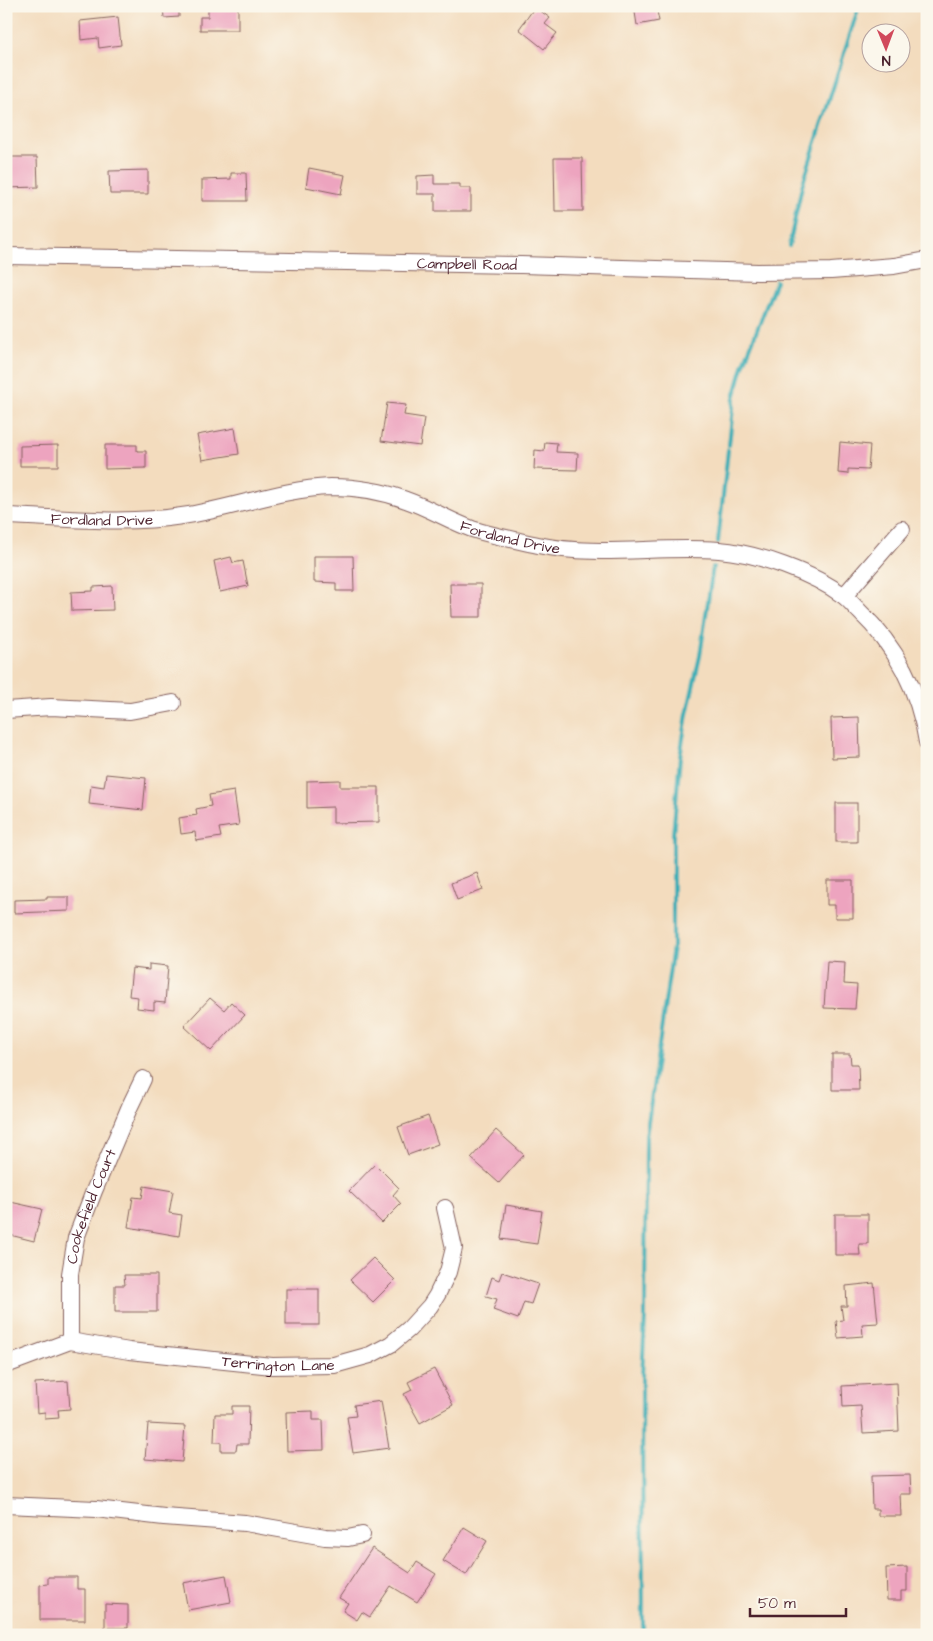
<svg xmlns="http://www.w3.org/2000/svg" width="933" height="1641" font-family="'Architects Daughter',sans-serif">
<rect width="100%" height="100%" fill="#fbf7ec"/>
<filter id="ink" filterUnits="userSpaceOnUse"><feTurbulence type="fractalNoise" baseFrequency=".02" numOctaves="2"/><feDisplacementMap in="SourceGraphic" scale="10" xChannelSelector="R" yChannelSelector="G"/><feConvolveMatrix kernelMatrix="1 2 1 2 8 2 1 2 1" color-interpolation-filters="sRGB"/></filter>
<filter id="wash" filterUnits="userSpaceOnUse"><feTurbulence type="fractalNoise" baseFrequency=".0096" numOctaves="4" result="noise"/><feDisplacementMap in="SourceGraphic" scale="20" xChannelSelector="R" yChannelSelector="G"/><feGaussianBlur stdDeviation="1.12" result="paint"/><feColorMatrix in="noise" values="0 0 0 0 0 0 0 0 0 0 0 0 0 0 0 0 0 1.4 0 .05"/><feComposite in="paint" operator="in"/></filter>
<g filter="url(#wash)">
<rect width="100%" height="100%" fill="#f3dcbe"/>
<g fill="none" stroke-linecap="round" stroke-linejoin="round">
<g stroke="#3daeb6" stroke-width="4">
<polyline points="789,246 802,186 859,6"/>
<polyline points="729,445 734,398 743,366 776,281"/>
<polyline points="718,542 728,450"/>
<polyline points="643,1635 642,1377 645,1317 646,1137 673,947 673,835 680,757 687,714 700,656 713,567"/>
</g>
</g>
<g id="blocks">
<g fill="#eda4bf">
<polygon points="163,6 179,6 179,17 164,18"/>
<polygon points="208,6 238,6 238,30 200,30 200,17 208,17"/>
<polygon points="634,6 656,6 659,21 637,25"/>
<polygon points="535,7 550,18 545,24 557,33 544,49 519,29"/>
<polygon points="118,17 121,45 99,48 98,38 81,40 80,21"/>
<polygon points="6,157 37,157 38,187 6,188"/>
<polygon points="554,158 582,158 583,211 555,211"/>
<polygon points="309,168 345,175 341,194 306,187"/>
<polygon points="148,170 148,194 110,194 109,171"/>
<polygon points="231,173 246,173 247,201 202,201 202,180 231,179"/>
<polygon points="434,175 434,184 460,184 460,188 471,188 471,211 435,211 435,194 417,194 417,176"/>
<polygon points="387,403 406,405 404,415 424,418 420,446 381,441"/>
<polygon points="235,428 239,454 202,460 197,435"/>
<polygon points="545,442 557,443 556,452 578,453 577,470 534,469 535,450 544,451"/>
<polygon points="840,442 870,445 868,470 848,469 848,474 838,473"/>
<polygon points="58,445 58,466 20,466 20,446"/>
<polygon points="105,445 137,445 137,451 146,451 146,468 105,469"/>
<polygon points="314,556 353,556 354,591 336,591 336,583 314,582"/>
<polygon points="231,557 233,563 243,561 248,586 220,592 214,561"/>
<polygon points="450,584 481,584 481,617 451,617"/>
<polygon points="112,586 113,610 72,611 71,592 93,591 93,587"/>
<polygon points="859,717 860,757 832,758 831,718"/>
<polygon points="106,774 146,778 143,810 89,804 91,785 104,787"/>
<polygon points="340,780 340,787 379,787 379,822 333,823 333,807 307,808 307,781"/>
<polygon points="234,791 239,825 219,828 221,837 196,841 195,832 181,834 179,818 197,815 196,809 211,806 209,795"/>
<rect x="836" y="803" width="21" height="39"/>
<polygon points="477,873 483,890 457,900 451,883"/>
<polygon points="827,880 853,880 853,918 835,918 835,905 827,905"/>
<polygon points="47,897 69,897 69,911 14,913 14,900 47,899"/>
<polygon points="827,961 845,962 844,984 857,985 855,1009 824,1008"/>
<polygon points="149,964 168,966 165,1003 154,1002 154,1010 137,1008 138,997 129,996 132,968 149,970"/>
<polygon points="210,998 224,1010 231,1002 245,1015 211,1051 184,1026"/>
<polygon points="832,1054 850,1054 851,1064 858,1064 859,1090 832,1090"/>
<polygon points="428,1116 438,1144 408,1155 398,1127"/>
<polygon points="496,1130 524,1155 499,1183 471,1158"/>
<polygon points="375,1164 399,1188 393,1195 401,1204 382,1223 349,1191"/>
<polygon points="144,1186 173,1191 169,1213 182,1215 179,1236 128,1227 133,1197 142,1198"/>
<polygon points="6,1201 42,1209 34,1241 6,1234"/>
<polygon points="506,1205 542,1211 537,1244 501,1239"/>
<polygon points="835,1214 868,1214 868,1244 859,1244 860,1255 835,1255"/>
<polygon points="373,1258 395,1280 373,1302 350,1280"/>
<polygon points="502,1272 538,1284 531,1304 524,1302 518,1319 493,1310 497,1299 486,1296 492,1277 499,1280"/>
<polygon points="124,1275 157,1275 157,1312 115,1312 115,1285 125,1285"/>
<polygon points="874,1283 878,1323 862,1324 863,1336 838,1338 836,1321 843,1320 841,1306 847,1306 846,1286"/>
<rect x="286" y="1289" width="33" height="36"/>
<polygon points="434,1369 453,1405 420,1423 404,1394 412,1390 408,1382"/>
<polygon points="68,1381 70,1409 58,1410 59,1418 45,1419 45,1412 37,1413 35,1383"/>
<polygon points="897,1383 899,1431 863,1433 861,1406 843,1407 842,1386"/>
<polygon points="381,1401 389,1448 353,1453 347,1417 356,1416 354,1405"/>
<polygon points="232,1406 249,1406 248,1444 237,1444 236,1451 221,1451 221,1442 214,1442 215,1414 232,1414"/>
<polygon points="313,1411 313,1420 323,1420 324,1450 287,1451 286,1412"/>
<polygon points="148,1424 185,1426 182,1462 145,1459"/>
<polygon points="910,1475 911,1494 900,1494 901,1516 878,1516 878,1509 872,1509 871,1476"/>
<polygon points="464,1527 487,1541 466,1575 443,1561"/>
<polygon points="372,1548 410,1573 417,1562 436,1574 417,1602 391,1586 370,1617 362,1612 357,1620 343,1611 348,1603 339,1598"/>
<polygon points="907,1567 907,1591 901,1591 901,1600 887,1600 886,1568"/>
<polygon points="226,1575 231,1602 188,1610 183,1583"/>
<polygon points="48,1577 77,1577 77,1589 85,1589 85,1620 40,1620 40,1585 48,1584"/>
<polygon points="105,1604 128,1605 128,1628 105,1628"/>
</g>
</g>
</g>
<g filter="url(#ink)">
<use href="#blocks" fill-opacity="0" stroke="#85615e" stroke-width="1"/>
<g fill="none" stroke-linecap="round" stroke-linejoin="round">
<g stroke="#85615e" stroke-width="18">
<g id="minor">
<path id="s1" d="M6 256 521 265 758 272 831 271 894 266 927 260"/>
<path id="s2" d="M6 516C65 518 124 525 182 516 232 509 280 489 330 487 356 487 382 491 406 500 429 508 450 521 472 529 493 536 516 540 538 545 599 558 658 545 719 550 757 553 813 573 844 596 849 600 854 606 859 611 896 646 919 691 927 742"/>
<polyline points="844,596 902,529"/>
<polyline points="6,710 51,707 130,711 173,703"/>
<path id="s3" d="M70 1341V1274L76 1238 94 1191 130 1106 143 1079"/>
<path id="s4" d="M6 1365 70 1341 129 1351 272 1366 334 1365 370 1355 391 1344 409 1329 430 1306 437 1295 448 1272 454 1248 445 1208"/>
<polyline points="6,1505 96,1509 164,1517 245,1523 325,1537 348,1538 362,1535"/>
</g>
</g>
<use href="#minor" stroke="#fff" stroke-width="16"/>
</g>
</g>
<g text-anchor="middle" stroke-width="4" stroke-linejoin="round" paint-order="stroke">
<g font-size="15" fill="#4a1f2b" stroke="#fbf7ec">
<text dy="5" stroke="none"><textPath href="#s1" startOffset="461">Campbell Road</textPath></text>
<text dy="5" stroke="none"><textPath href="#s2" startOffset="96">Fordland Drive</textPath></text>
<text dy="5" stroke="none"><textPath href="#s2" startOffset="516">Fordland Drive</textPath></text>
<text dy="5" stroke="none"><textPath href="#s3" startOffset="138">Cookefield Court</textPath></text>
<text dy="5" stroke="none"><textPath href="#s4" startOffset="278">Terrington Lane</textPath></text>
</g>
</g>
<rect width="933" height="1641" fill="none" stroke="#fbf7ec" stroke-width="25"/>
<g transform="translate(886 48) rotate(179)"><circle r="24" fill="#fbf7ec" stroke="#b4a19f"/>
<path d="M0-4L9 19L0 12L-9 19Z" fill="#d1495b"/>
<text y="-8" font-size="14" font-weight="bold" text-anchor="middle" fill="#4a1f2b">N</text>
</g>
<path d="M750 1608v8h96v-8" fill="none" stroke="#4a1f2b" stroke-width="2.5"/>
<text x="758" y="1608" font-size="15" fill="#4a1f2b" stroke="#fbf7ec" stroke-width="4" paint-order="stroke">50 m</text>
</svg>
